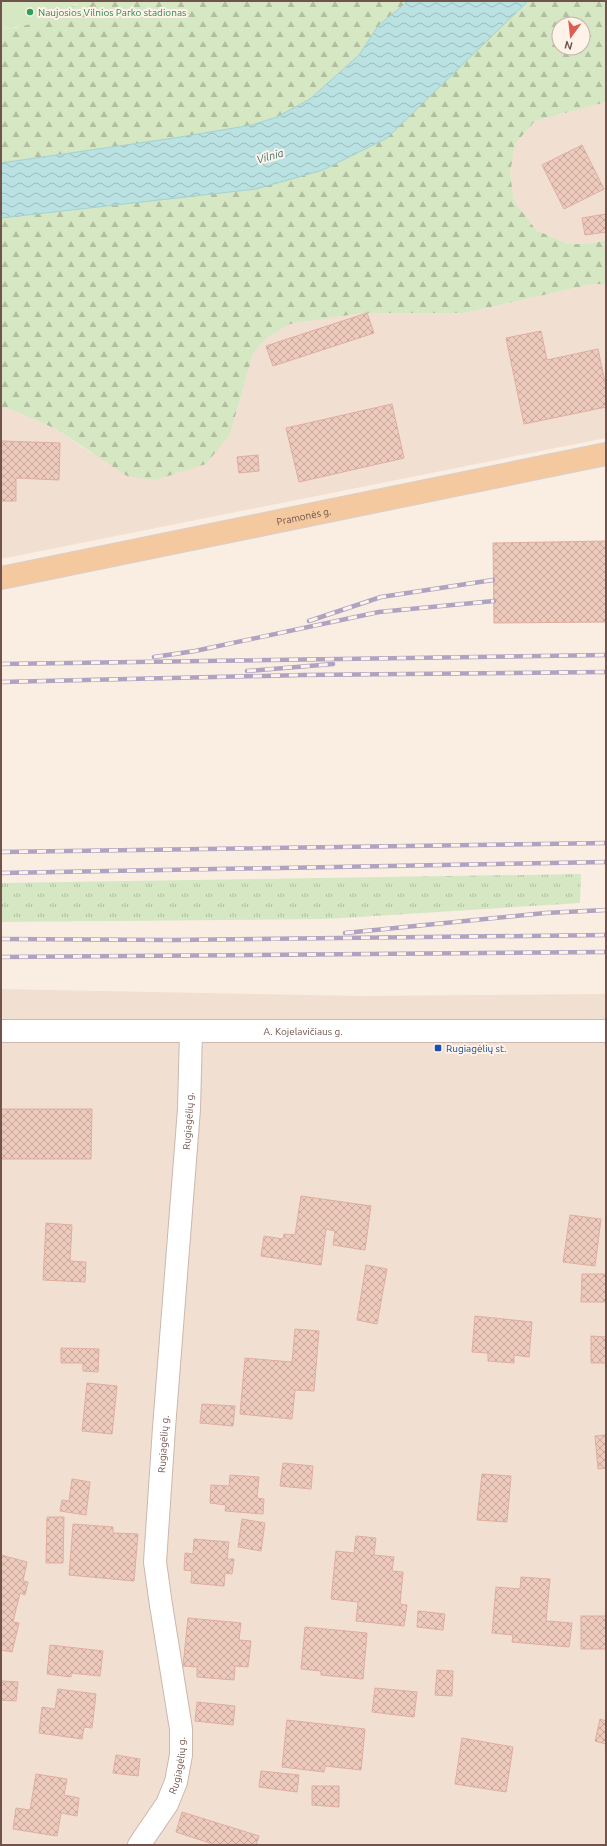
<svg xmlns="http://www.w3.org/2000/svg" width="607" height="1846" font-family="Ubuntu,sans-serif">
<defs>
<pattern id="grass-tufts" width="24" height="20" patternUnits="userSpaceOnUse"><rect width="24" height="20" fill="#d6e7c3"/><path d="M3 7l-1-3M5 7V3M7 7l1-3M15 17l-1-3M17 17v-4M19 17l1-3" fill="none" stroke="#b2bea0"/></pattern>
<pattern id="forest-firs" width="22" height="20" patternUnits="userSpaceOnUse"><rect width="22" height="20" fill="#d6e7c3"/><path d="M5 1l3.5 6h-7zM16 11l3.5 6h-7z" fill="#b2bea0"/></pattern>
<pattern id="water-waves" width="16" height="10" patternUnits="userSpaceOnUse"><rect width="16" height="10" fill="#bae2e2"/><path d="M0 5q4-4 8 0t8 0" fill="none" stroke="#9cbab9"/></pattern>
<pattern id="building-cross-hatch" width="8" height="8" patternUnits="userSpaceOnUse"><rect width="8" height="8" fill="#eecabd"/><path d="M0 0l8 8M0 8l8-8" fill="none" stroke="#c5a79c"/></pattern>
</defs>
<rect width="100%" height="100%" fill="#faeee3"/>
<g fill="#f1dfd2">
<polygon points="606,102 606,240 588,244 568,244 536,230 514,201 510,174 515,144 535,121"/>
<polygon points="593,284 606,284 606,438 1,559 1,407 15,411 56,429 91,453 230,434 253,354 265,339 290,324 362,313 464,313"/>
<polygon points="1,989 363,996 606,994 606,1845 1,1845"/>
</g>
<polygon fill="url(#grass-tufts)" points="581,874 580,903 327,919 1,922 1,883"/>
<g fill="url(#forest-firs)" fill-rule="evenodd">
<polygon points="80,1 408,1 378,26 359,55 310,99 277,117 252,125 174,138 1,163 1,29 16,28 74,6"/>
<path d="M528 1H606V102L535 121 515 144 510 174 514 201 536 230 568 244H588L606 240V284H593L464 313H362L290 324 265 339 253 354 230 434 206 464 155 480 127 476 56 429 15 411 1 407V218L256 189ZM559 24H583V48H559Z"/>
</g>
<path fill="#d6e7c3" d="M1 1H80C58 18 28 27 1 29Z"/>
<polygon fill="url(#water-waves)" stroke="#a1d2d3" points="408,1 528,1 387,138 323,170 256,189 1,218 1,163 174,138 252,125 277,117 310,99 359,55 378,26"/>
<g fill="url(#building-cross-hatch)" stroke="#dfae9f">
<polygon points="582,145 604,189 564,209 542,165"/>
<polygon points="606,214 606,232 585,235 582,218"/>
<polygon points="367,313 374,333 273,366 266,346"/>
<polygon points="541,331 547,360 598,349 606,387 606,407 524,424 506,338"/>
<polygon points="392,404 404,458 299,482 286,428"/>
<polygon points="1,441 60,443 59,480 16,478 16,501 1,501"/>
<polygon points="258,455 259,471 239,473 237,457"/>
<polygon points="606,541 606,622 494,623 493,543"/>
<polygon points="1,1109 92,1109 91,1159 1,1159"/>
<polygon points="301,1196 371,1206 365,1250 333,1245 335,1231 326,1229 321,1265 261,1256 264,1236 283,1239 284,1234 295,1235"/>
<polygon points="570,1215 601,1219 595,1266 563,1262"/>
<polygon points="46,1223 72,1225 70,1261 86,1262 85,1282 43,1280"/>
<polygon points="366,1265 387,1269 377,1324 357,1320"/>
<polygon points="582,1274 606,1274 606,1302 581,1302"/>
<polygon points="475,1316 532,1322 529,1357 514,1355 514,1363 488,1361 488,1353 472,1352"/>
<polygon points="295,1329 319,1331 314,1391 295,1390 292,1419 240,1414 245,1358 292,1362"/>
<polygon points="591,1336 606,1337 606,1363 591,1363"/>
<polygon points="61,1348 99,1349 98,1372 83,1371 83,1363 61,1363"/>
<polygon points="87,1383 117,1386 112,1434 82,1431"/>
<polygon points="202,1404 235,1406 233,1426 200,1423"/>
<polygon points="606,1435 606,1468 598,1469 595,1436"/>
<polygon points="283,1463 313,1466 311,1489 280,1486"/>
<polygon points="482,1474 511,1476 507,1522 477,1520"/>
<polygon points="230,1475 259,1477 257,1498 264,1499 263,1514 225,1511 226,1505 210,1503 211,1485 229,1486"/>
<polygon points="72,1479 90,1482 86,1515 60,1511 62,1500 69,1501"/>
<polygon points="47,1517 64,1517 63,1563 46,1563"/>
<polygon points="242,1519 265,1523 261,1551 238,1547"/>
<polygon points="73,1524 113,1527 113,1533 138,1534 134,1581 69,1575"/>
<polygon points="356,1536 376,1538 374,1555 394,1557 392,1571 403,1572 400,1604 407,1605 404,1626 356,1621 358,1602 331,1599 336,1551 354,1553"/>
<polygon points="194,1539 229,1542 227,1559 234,1559 232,1574 225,1573 224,1586 191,1583 192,1571 184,1570 185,1553 193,1554"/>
<polygon points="1,1555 27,1562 23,1581 28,1582 25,1595 20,1593 13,1622 19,1623 12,1652 1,1650"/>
<polygon points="521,1577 550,1579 546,1621 572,1623 569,1647 512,1642 513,1635 492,1633 496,1587 520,1589"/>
<polygon points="418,1611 445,1614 443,1630 417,1627"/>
<rect x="581" y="1616" width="25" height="33"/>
<polygon points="188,1618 241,1623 239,1640 251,1641 248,1667 235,1666 234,1680 197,1677 197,1667 183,1666"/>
<polygon points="305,1627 367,1633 363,1679 321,1675 321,1671 301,1669"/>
<polygon points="50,1645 103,1651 100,1676 71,1673 71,1677 47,1674"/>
<polygon points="437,1670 453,1671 452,1696 435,1695"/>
<polygon points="1,1681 18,1682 16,1701 1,1700"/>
<polygon points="375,1688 417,1692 414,1717 372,1712"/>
<polygon points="58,1689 96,1694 92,1728 84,1727 82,1739 39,1733 42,1707 55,1709"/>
<polygon points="197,1702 235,1706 233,1725 195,1721"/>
<polygon points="600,1719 606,1721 606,1744 595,1741"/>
<polygon points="287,1720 365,1729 361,1770 325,1766 324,1772 282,1767"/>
<polygon points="462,1738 513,1747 506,1792 455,1784"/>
<polygon points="116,1755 140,1759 138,1776 113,1773"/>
<polygon points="261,1771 299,1775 297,1792 259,1787"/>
<polygon points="36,1774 67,1779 64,1795 79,1798 77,1816 61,1813 57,1836 13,1829 16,1808 30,1810"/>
<polygon points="312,1786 339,1786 339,1807 312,1805"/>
<polygon points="182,1812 259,1836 256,1845 216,1845 176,1832"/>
</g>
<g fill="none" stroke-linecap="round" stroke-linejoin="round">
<g stroke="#cdb7ae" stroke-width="24">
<g id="street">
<path id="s1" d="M1 1031H606"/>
<path id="s2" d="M139 1845 167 1804 176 1782 181 1755V1729L161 1605 155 1562 164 1428 189 1109 191 1031"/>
</g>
</g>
<g stroke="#d7cfcd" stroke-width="24">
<g id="primary">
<path id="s3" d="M1 578 606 454"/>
</g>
</g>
<use href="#street" stroke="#fff" stroke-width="22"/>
<use href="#primary" stroke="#f4c9a0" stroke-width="22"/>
<g stroke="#b0a3c2" stroke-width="4.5">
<g id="rail">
<polyline points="309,621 381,597 493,580"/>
<polyline points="154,657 195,651 379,612 494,601"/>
<polyline points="1,664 606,655"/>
<polyline points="247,671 333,664"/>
<polyline points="1,682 303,675 606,672"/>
<polyline points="1,852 606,843"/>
<polyline points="1,873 606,862"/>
<polyline points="345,933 545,913 606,910"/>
<polyline points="1,939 174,940 606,935"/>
<polyline points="1,957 606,952"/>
</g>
</g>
<use href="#rail" stroke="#fef3e9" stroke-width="3" stroke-dasharray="9" stroke-linecap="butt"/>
</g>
<circle fill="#2e9e5b" stroke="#fef3e9" stroke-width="1.5" cx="30" cy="12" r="4"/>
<rect fill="#1a4fb4" stroke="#fef3e9" stroke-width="1.5" x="434" y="1044" width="8" height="8" rx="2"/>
<g text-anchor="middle" stroke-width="4" stroke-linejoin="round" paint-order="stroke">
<g font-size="10" fill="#27864d" stroke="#fef3e9" text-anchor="start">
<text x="38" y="16">Naujosios Vilnios Parko stadionas</text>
</g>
<g font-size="10" fill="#70534b" stroke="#fef3e9">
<text dy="4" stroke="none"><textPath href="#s3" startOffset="309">Pramonės g.</textPath></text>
<text dy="4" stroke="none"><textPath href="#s1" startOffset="302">A. Kojelavičiaus g.</textPath></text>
<text dy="4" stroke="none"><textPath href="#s2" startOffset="738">Rugiagėlių g.</textPath></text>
<text dy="4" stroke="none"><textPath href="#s2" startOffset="414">Rugiagėlių g.</textPath></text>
<text dy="4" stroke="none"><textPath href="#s2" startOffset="90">Rugiagėlių g.</textPath></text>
</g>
<g font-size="10" fill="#164399" stroke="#fef3e9" text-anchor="start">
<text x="446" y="1052">Rugiagėlių st.</text>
</g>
<g font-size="11" font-style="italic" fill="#407475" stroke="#fef3e9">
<text transform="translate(270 156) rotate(-16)" y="4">Vilnia</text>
</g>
</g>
<rect width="607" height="1846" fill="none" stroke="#70534b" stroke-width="4"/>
<g transform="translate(571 36) rotate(195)"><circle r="19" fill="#fef3e9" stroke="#c5b3aa"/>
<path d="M0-3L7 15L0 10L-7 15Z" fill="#dc5d51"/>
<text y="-6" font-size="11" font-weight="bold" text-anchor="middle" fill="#70534b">N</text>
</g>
</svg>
